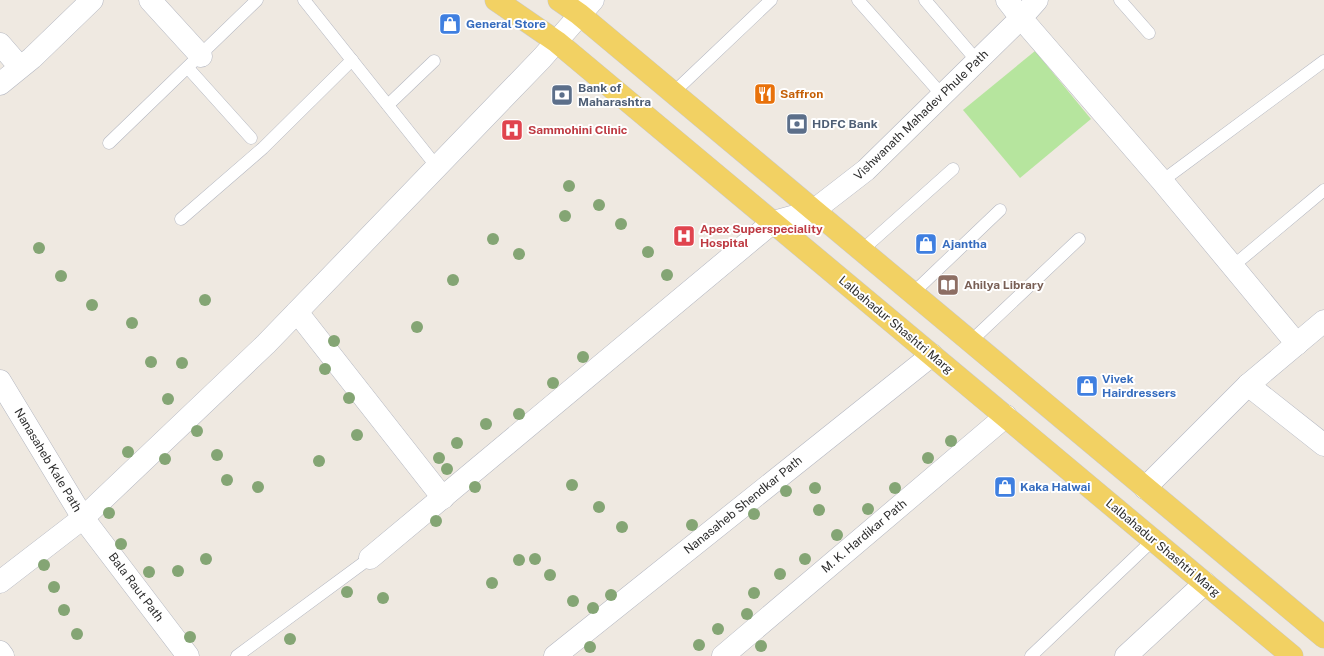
<svg xmlns="http://www.w3.org/2000/svg" width="1324" height="656" font-family="'Public Sans',sans-serif">
<rect width="100%" height="100%" fill="#efe9e1"/>
<polygon fill="#b6e59e" points="1035,51 1091,119 1020,178 963,110"/>
<g fill="none" stroke-linecap="round" stroke-linejoin="round">
<g stroke="#b4b7c1" stroke-width="13">
<g id="lane">
<polyline points="304,0 437,167"/>
<polyline points="858,0 942,95"/>
<polyline points="925,0 978,62"/>
<polyline points="1120,0 1149,33"/>
<polyline points="188,68 251,138"/>
<polyline points="673,93 771,0"/>
<polyline points="388,105 434,61"/>
<polyline points="109,143 257,0"/>
<polyline points="1162,181 1324,61"/>
<polyline points="181,219 263,148 352,60"/>
<polyline points="861,251 953,169"/>
<polyline points="1233,266 1324,190"/>
<polyline points="912,294 1000,210"/>
<polyline points="970,342 1079,239"/>
<polyline points="237,656 370,558"/>
<polyline points="1031,656 1153,540"/>
</g>
</g>
<g stroke="#b4b7c1" stroke-width="23">
<g id="street">
<polyline points="150,0 201,56"/>
<polyline points="1037,0 1021,18 1162,181 1297,344"/>
<polyline points="0,44 20,67"/>
<polyline points="0,84 32,58 92,0"/>
<polyline points="297,312 443,498"/>
<polyline points="0,381 83,518 188,656"/>
<polyline points="1248,385 1324,445"/>
<polyline points="1145,488 1248,385 1324,321"/>
<polyline points="370,558 773,222 813,211 866,170 1021,18 1007,0"/>
<polyline points="0,582 83,518 266,344 542,58 593,0"/>
<polyline points="0,652 3,656"/>
<polyline points="555,656 932,355"/>
<polyline points="723,656 1006,416"/>
<polyline points="1126,656 1205,583"/>
</g>
</g>
<g stroke="#c9c9c9" stroke-width="23">
<g id="primary">
<polyline points="496,0 557,42 1292,656"/>
<polyline points="559,0 579,14 1324,637"/>
</g>
</g>
<use href="#lane" stroke="#fff" stroke-width="12"/>
<use href="#street" stroke="#fff" stroke-width="22"/>
<use href="#primary" stroke="#f2d163" stroke-width="22"/>
</g>
<g fill="#84a574">
<circle cx="569" cy="186" r="6"/>
<circle cx="599" cy="205" r="6"/>
<circle cx="565" cy="216" r="6"/>
<circle cx="621" cy="224" r="6"/>
<circle cx="493" cy="239" r="6"/>
<circle cx="39" cy="248" r="6"/>
<circle cx="648" cy="252" r="6"/>
<circle cx="519" cy="254" r="6"/>
<circle cx="667" cy="275" r="6"/>
<circle cx="61" cy="276" r="6"/>
<circle cx="453" cy="280" r="6"/>
<circle cx="205" cy="300" r="6"/>
<circle cx="92" cy="305" r="6"/>
<circle cx="132" cy="323" r="6"/>
<circle cx="417" cy="327" r="6"/>
<circle cx="334" cy="341" r="6"/>
<circle cx="583" cy="357" r="6"/>
<circle cx="151" cy="362" r="6"/>
<circle cx="182" cy="363" r="6"/>
<circle cx="325" cy="369" r="6"/>
<circle cx="553" cy="383" r="6"/>
<circle cx="349" cy="398" r="6"/>
<circle cx="168" cy="399" r="6"/>
<circle cx="519" cy="414" r="6"/>
<circle cx="486" cy="424" r="6"/>
<circle cx="197" cy="431" r="6"/>
<circle cx="357" cy="435" r="6"/>
<circle cx="951" cy="441" r="6"/>
<circle cx="457" cy="443" r="6"/>
<circle cx="128" cy="452" r="6"/>
<circle cx="217" cy="455" r="6"/>
<circle cx="439" cy="458" r="6"/>
<circle cx="928" cy="458" r="6"/>
<circle cx="165" cy="459" r="6"/>
<circle cx="319" cy="461" r="6"/>
<circle cx="447" cy="469" r="6"/>
<circle cx="227" cy="480" r="6"/>
<circle cx="572" cy="485" r="6"/>
<circle cx="258" cy="487" r="6"/>
<circle cx="475" cy="487" r="6"/>
<circle cx="815" cy="488" r="6"/>
<circle cx="895" cy="488" r="6"/>
<circle cx="786" cy="491" r="6"/>
<circle cx="599" cy="507" r="6"/>
<circle cx="868" cy="509" r="6"/>
<circle cx="819" cy="510" r="6"/>
<circle cx="109" cy="513" r="6"/>
<circle cx="754" cy="514" r="6"/>
<circle cx="436" cy="521" r="6"/>
<circle cx="692" cy="525" r="6"/>
<circle cx="622" cy="527" r="6"/>
<circle cx="837" cy="535" r="6"/>
<circle cx="121" cy="544" r="6"/>
<circle cx="206" cy="559" r="6"/>
<circle cx="535" cy="559" r="6"/>
<circle cx="805" cy="559" r="6"/>
<circle cx="519" cy="560" r="6"/>
<circle cx="44" cy="565" r="6"/>
<circle cx="178" cy="571" r="6"/>
<circle cx="149" cy="572" r="6"/>
<circle cx="780" cy="574" r="6"/>
<circle cx="550" cy="575" r="6"/>
<circle cx="492" cy="583" r="6"/>
<circle cx="54" cy="587" r="6"/>
<circle cx="347" cy="592" r="6"/>
<circle cx="754" cy="593" r="6"/>
<circle cx="611" cy="595" r="6"/>
<circle cx="383" cy="598" r="6"/>
<circle cx="573" cy="601" r="6"/>
<circle cx="593" cy="608" r="6"/>
<circle cx="64" cy="610" r="6"/>
<circle cx="747" cy="614" r="6"/>
<circle cx="718" cy="629" r="6"/>
<circle cx="77" cy="634" r="6"/>
<circle cx="190" cy="637" r="6"/>
<circle cx="290" cy="639" r="6"/>
<circle cx="699" cy="645" r="6"/>
<circle cx="761" cy="646" r="6"/>
<circle cx="590" cy="647" r="6"/>
</g>
<defs>
<g id="shop-square" transform="scale(1.15)"><rect x="-9" y="-9" width="18" height="18" rx="4" fill="#3f7fe0" stroke="#fff"/><path d="M-5-2.5h2.3a2.7 3.5 0 0 1 5.4 0H5L5.5 6h-11ZM-1.5-2.5h3a1.5 2.3 0 0 0-3 0Z" fill="#fff"/></g>
<g id="restaurant-square" transform="scale(1.15)"><rect x="-9" y="-9" width="18" height="18" rx="4" fill="#e8710a" stroke="#fff"/><path d="M-5-6h1v4h1v-4h1v4h1v-4h1v5L-1.5 .5V6h-2V.5L-5-1ZM5-6V6H3V1.5H1.5Q1.5-4 5-6Z" fill="#fff"/></g>
<g id="bank-square" transform="scale(1.15)"><rect x="-9" y="-9" width="18" height="18" rx="4" fill="#5c6f8a" stroke="#fff"/><path d="M-6-4H6V4H-6ZM0-2.3a2.3 2.3 0 1 0 0 4.6a2.3 2.3 0 1 0 0-4.6Z" fill="#fff"/></g>
<g id="hospital-square" transform="scale(1.15)"><rect x="-9" y="-9" width="18" height="18" rx="4" fill="#e0444e" stroke="#fff"/><path d="M-5-5h3v3.5h4V-5h3V5h-3V1.5h-4V5h-3Z" fill="#fff"/></g>
<g id="library-square" transform="scale(1.15)"><rect x="-9" y="-9" width="18" height="18" rx="4" fill="#8d6e63" stroke="#fff"/><path d="M-6-4Q-3-5.5-.7-3.5V5Q-3 3-6 4ZM6-4Q3-5.5 .7-3.5V5Q3 3 6 4Z" fill="#fff"/></g>
</defs>
<g fill-rule="evenodd">
<use href="#shop-square" x="450" y="24"/>
<use href="#restaurant-square" x="765" y="94"/>
<use href="#bank-square" x="562" y="95"/>
<use href="#bank-square" x="797" y="124"/>
<use href="#hospital-square" x="512" y="130"/>
<use href="#hospital-square" x="684" y="236"/>
<use href="#shop-square" x="926" y="244"/>
<use href="#library-square" x="948" y="285"/>
<use href="#shop-square" x="1087" y="386"/>
<use href="#shop-square" x="1005" y="487"/>
</g>
<g text-anchor="middle" stroke-width="4" stroke-linejoin="round" paint-order="stroke">
<g font-size="12" font-weight="bold" fill="#366cbe" stroke="#fff" text-anchor="start">
<text x="466" y="28">General Store</text>
<text x="942" y="248">Ajantha</text>
<text x="1102" y="383">Vivek<tspan x="1102" dy="14">Hairdressers</tspan></text>
<text x="1020" y="491">Kaka Halwai</text>
</g>
<g font-size="12" font-weight="bold" fill="#4e5e75" stroke="#fff" text-anchor="start">
<text x="578" y="92">Bank of<tspan x="578" dy="14">Maharashtra</tspan></text>
<text x="812" y="128">HDFC Bank</text>
</g>
<g font-size="12" font-weight="bold" fill="#c56008" stroke="#fff" text-anchor="start">
<text x="780" y="98">Saffron</text>
</g>
<g font-size="12" fill="#2e2e2e" stroke="#fff">
<text transform="translate(921 115) rotate(-44)" y="4">Vishwanath Mahadev Phule Path</text>
<text transform="translate(896 325) rotate(40)" y="4">Lalbahadur Shashtri Marg</text>
<text transform="translate(48 460) rotate(59)" y="4">Nanasaheb Kale Path</text>
<text transform="translate(743 505) rotate(-39)" y="4">Nanasaheb Shendkar Path</text>
<text transform="translate(864 536) rotate(-40)" y="4">M. K. Hardikar Path</text>
<text transform="translate(1163 548) rotate(40)" y="4">Lalbahadur Shashtri Marg</text>
<text transform="translate(136 587) rotate(53)" y="4">Bala Raut Path</text>
</g>
<g font-size="12" font-weight="bold" fill="#be3a42" stroke="#fff" text-anchor="start">
<text x="528" y="134">Sammohini Clinic</text>
<text x="700" y="233">Apex Superspeciality<tspan x="700" dy="14">Hospital</tspan></text>
</g>
<g font-size="12" font-weight="bold" fill="#785e54" stroke="#fff" text-anchor="start">
<text x="964" y="289">Ahilya Library</text>
</g>
</g>
</svg>
